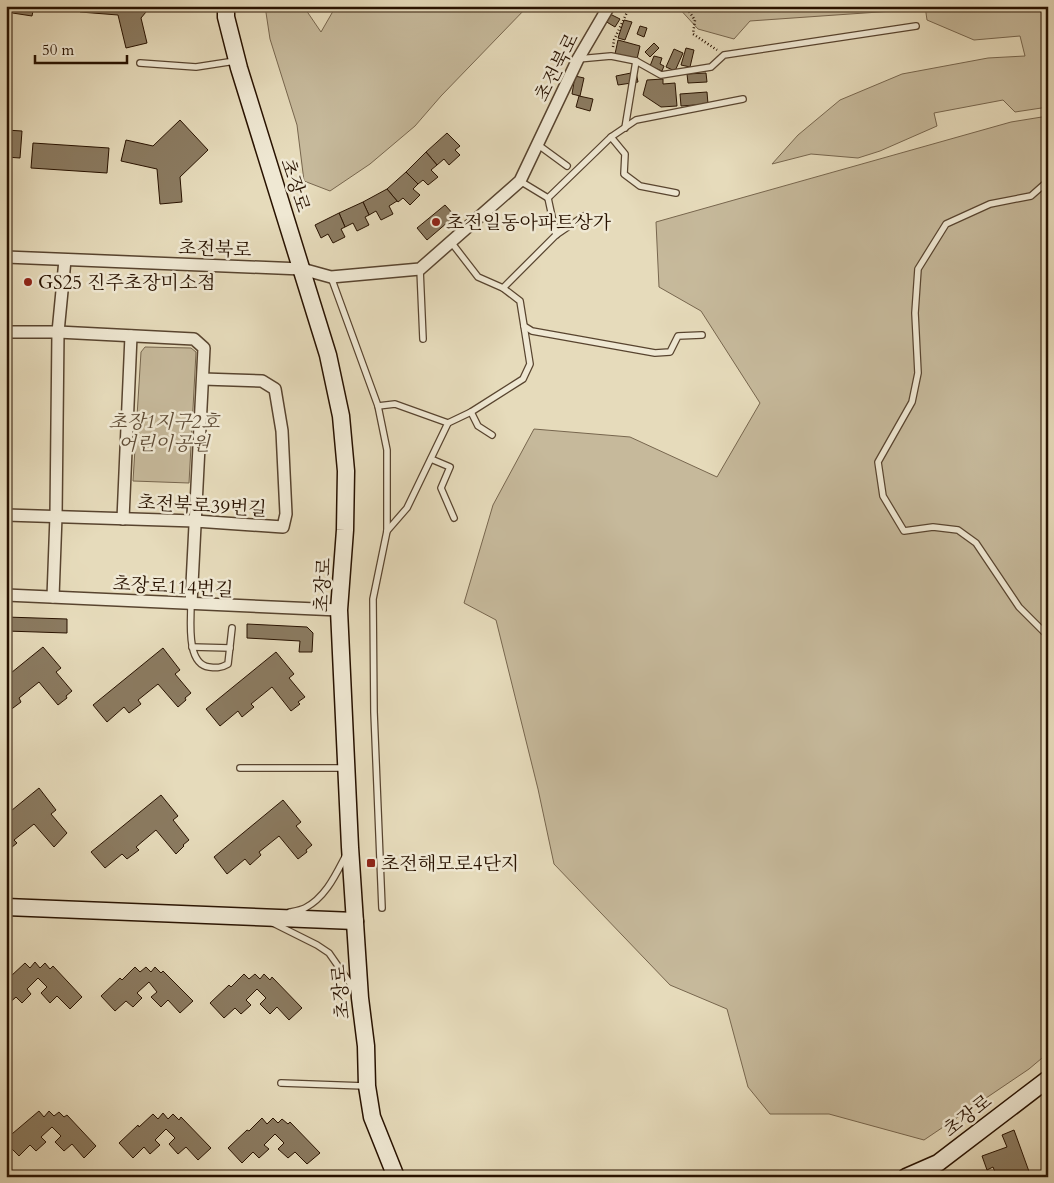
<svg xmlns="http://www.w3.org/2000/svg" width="1054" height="1183" font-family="Cardo,'Noto Serif KR',serif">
<rect width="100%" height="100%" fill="#e6dbbb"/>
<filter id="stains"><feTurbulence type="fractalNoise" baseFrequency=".004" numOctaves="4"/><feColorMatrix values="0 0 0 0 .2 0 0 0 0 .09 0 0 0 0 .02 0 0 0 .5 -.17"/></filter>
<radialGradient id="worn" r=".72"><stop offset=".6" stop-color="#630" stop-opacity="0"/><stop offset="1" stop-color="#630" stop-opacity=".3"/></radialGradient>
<g fill="#c6b99b" stroke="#77664e">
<polygon points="265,6 305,6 306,10 321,32 336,6 528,6 441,96 415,126 370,164 330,191 304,181 297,125 270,39"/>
<polygon points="677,6 893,6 893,11 750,21 734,39 698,29"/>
<polygon points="925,6 1048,6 1048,107 1015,112 1003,100 934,113 937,126 880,151 858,158 811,154 772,164 798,135 840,100 902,74 988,58 1025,56 1020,36 974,40 927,20"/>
<polygon points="1048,116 1048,1053 1029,1069 924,1140 829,1114 770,1114 748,1087 727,1009 670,985 554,864 538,789 496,620 464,603 493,505 534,429 630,437 717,477 760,403 701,311 659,287 656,222 1011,122"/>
<polygon points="145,347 191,348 196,352 189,483 133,481 141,352"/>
</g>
<g fill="#8b7b61" stroke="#281200">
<polygon points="6,6 34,6 32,16 6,12"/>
<polygon points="81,6 151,6 141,18 147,43 126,48 118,15 80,12"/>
<polygon points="602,10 620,19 615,27 605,21 601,27 593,22"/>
<polygon points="624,20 632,22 625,40 618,38"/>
<polygon points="640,26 647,28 644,37 637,34"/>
<polygon points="618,40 640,46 637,59 615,54"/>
<polygon points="654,43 659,48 650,57 645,52"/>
<polygon points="686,48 694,50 690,67 681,65"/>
<polygon points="674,49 683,53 675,71 666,67"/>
<polygon points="654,56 662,58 660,64 664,66 662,71 650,66"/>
<polygon points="636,72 638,82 618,85 616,76"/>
<polygon points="706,73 707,82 688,83 687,74"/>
<polygon points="575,76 584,78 580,96 572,94"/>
<polygon points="663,79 663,84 675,83 677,106 661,107 643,95 647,80"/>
<polygon points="707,92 708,104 681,106 680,94"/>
<polygon points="579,96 593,99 590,111 576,107"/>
<polygon points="180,120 208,150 180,177 182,202 160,204 157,169 121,161 126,140 153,146"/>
<polygon points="6,130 22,131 20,158 6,157"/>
<polygon points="447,133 460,146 455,150 460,155 449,165 444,159 437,165 426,152"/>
<polygon points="33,143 109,148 107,173 31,168"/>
<polygon points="426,152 437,165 431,170 438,177 428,185 423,180 418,184 406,172"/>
<polygon points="406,172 418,184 413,189 420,195 410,205 403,198 398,202 387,189"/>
<polygon points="387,189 397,201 389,206 393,214 381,220 376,211 369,215 363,202"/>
<polygon points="363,202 369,215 365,217 369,225 357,231 353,223 345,227 339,213"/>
<polygon points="445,205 455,216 427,240 417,228"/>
<polygon points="339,213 345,227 341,229 345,237 333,243 328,234 321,238 315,225"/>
<polygon points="6,617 67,619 67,633 6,631"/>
<polygon points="247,624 307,627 313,633 312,652 299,652 300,641 247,638"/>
<polygon points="43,647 61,668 56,672 72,691 66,696 67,698 58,705 39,682 19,698 21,702 9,711 6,707 6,677"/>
<polygon points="163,648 180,670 175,674 191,693 185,698 186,700 178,707 158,684 138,700 141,704 129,713 124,707 107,722 93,705"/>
<polygon points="276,652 294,674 289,678 305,697 298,702 300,704 291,711 272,687 251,704 254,707 242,717 238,711 220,726 206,709"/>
<polygon points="39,788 56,810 51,814 67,833 54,847 34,824 14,840 17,843 6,852 6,815"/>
<polygon points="161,795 178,816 173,820 189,840 183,845 184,846 176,854 156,830 136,847 139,850 127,859 122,854 105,868 91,852"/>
<polygon points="283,800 301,822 296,826 312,845 306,850 307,852 298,859 279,836 259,852 261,855 250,865 245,859 227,874 214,857"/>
<polygon points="35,962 40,968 45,963 50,969 53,966 82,997 70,1009 57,996 50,1003 41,993 47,987 38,978 27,989 31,994 22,1003 16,997 6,1006 6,977 10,974 11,976 25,963 30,968"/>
<polygon points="135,967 140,972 146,967 151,972 155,967 161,973 163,971 193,1001 180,1013 168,1000 161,1007 151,997 157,992 149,982 137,993 142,998 133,1007 126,1001 115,1011 101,996 120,978 122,980"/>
<polygon points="244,974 249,979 255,974 260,979 264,974 270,980 272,977 302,1008 289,1020 277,1007 270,1014 260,1004 266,998 257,989 246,1000 251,1005 241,1014 235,1008 224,1018 210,1003 229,985 231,987"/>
<polygon points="39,1111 44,1117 49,1111 54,1116 59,1112 64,1117 67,1115 96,1146 84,1158 72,1144 64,1151 55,1142 61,1136 52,1127 41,1137 46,1142 36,1151 30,1145 19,1156 6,1143 6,1139"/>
<polygon points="163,1113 168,1119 173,1114 179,1120 181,1117 211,1148 198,1160 186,1147 178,1154 169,1144 175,1138 166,1129 155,1140 160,1145 150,1154 144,1147 133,1158 119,1143 138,1125 139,1127 153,1114 158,1119"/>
<polygon points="262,1118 267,1124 273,1118 278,1123 282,1119 288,1124 290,1122 320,1153 307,1164 295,1152 288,1158 278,1149 284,1143 275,1134 264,1145 269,1149 259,1158 253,1152 242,1163 228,1148 247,1130 249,1131"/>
<polygon points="1014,1130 1031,1177 997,1177 993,1167 987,1170 982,1156 1007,1147 1002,1135"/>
</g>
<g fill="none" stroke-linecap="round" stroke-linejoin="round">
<g stroke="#58442f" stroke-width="8">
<g id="lane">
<polyline points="578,59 611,56 636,61 661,75 711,67 724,55 916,26"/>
<polyline points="140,63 196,67 235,61"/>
<polyline points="625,128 636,61"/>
<polyline points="611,137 625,154 624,174 640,186 676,193"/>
<polyline points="537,144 567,166"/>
<polyline points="520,181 548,198 611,137 636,120 743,99"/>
<polyline points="1048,181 1031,196 990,204 946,224 918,269 915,313 918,373 912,402 878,462 883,496 904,531 933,527 958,530 976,543 1019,607 1048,636"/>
<polyline points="548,198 556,235"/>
<polyline points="451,242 478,277 503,288 520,301 524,326 532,331 655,353 670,352 678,336 702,335"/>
<polyline points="420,269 423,339"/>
<polyline points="331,277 378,406 387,450 387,531 373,599 374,712 382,908"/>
<polyline points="503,288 556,235 584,216"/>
<polyline points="378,406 395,404 448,423"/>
<polyline points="471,412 478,426 492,435"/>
<polyline points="431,459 450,467 441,488 454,518"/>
<polyline points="387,531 407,508 448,423 471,412 523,379 530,364 524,326"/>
<path d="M191 604C191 621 186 664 209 667 217 668 221 668 228 664L232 628"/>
<polyline points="192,647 230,648"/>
<polyline points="240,768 344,768"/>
<path d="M290 912C295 911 301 910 305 908 326 897 336 874 346 855"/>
<polyline points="273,923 317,945 329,953 354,989"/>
<polyline points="281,1083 365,1086"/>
</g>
</g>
<g stroke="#58442f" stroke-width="14">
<g id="street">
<polyline points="6,257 302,269 331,277 420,269 520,181 578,59 609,6"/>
<polyline points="6,332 58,332 194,339 204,348 191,604"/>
<polyline points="6,515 195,521 283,527 286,514 282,431 275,389 262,381 203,379"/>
<polyline points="123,519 131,336"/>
<polyline points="6,595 339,610"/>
<polyline points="53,597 56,516 58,332 65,260"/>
</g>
</g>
<g stroke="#281200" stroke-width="19">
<g id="secondary">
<polyline points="226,6 226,17 239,68 328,355 341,416 346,471 345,530 339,610 350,847 360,998 366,1046 367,1086 372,1117 396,1177"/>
<polyline points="6,907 355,921"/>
<polyline points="906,1177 938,1163 1048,1079"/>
</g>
</g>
<g stroke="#281200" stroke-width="2.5" stroke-dasharray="1 2.5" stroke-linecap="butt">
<polyline points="691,6 688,10 695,20 693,34 717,50"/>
<polyline points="613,47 614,40 630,6"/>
</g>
<use href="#lane" stroke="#efe8d3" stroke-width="5.5"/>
<use href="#street" stroke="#efe8d3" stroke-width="11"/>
<use href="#secondary" stroke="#efe8d3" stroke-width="16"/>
</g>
<g fill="#8f2418" stroke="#efe8d3" stroke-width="2">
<circle cx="436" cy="222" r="5"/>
<circle cx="28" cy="282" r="5"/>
<rect x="366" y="858" width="10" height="10" rx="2.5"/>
</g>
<g text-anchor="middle" stroke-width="5" stroke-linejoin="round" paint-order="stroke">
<g font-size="19" fill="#281200" stroke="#efe8d3">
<text transform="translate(556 67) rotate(-63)" y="7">초전북로</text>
<text transform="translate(296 185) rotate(72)" y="7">초장로</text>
<text transform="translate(215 248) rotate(2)" y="7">초전북로</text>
<text transform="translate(202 505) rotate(3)" y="7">초전북로39번길</text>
<text transform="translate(322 585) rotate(-87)" y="7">초장로</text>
<text transform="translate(173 586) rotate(3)" y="7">초장로114번길</text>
<text transform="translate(340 992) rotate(-95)" y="7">초장로</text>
<text transform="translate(967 1115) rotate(-38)" y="7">초장로</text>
</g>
<g font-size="19" fill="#281200" stroke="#efe8d3" text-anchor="start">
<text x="446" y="229">초전일동아파트상가</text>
<text x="38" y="289">GS25 진주초장미소점</text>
<text x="381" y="870">초전해모로4단지</text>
</g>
<g font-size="19" font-style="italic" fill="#5f4c36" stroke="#efe8d3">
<text x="164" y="428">초장1지구2호<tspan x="164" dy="22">어린이공원</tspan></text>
</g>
</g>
<rect width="1054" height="1183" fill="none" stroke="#e6dbbb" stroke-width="25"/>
<rect x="8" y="8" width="1039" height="1168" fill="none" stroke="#281200" stroke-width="2.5"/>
<rect x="12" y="12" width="1029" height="1158" fill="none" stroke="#281200"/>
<path d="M35 55v8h92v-8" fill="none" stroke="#281200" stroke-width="2.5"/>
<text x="42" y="55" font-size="15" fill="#281200" stroke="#efe8d3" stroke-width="4" paint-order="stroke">50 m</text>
<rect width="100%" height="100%" filter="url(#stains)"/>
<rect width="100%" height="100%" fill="url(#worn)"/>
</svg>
